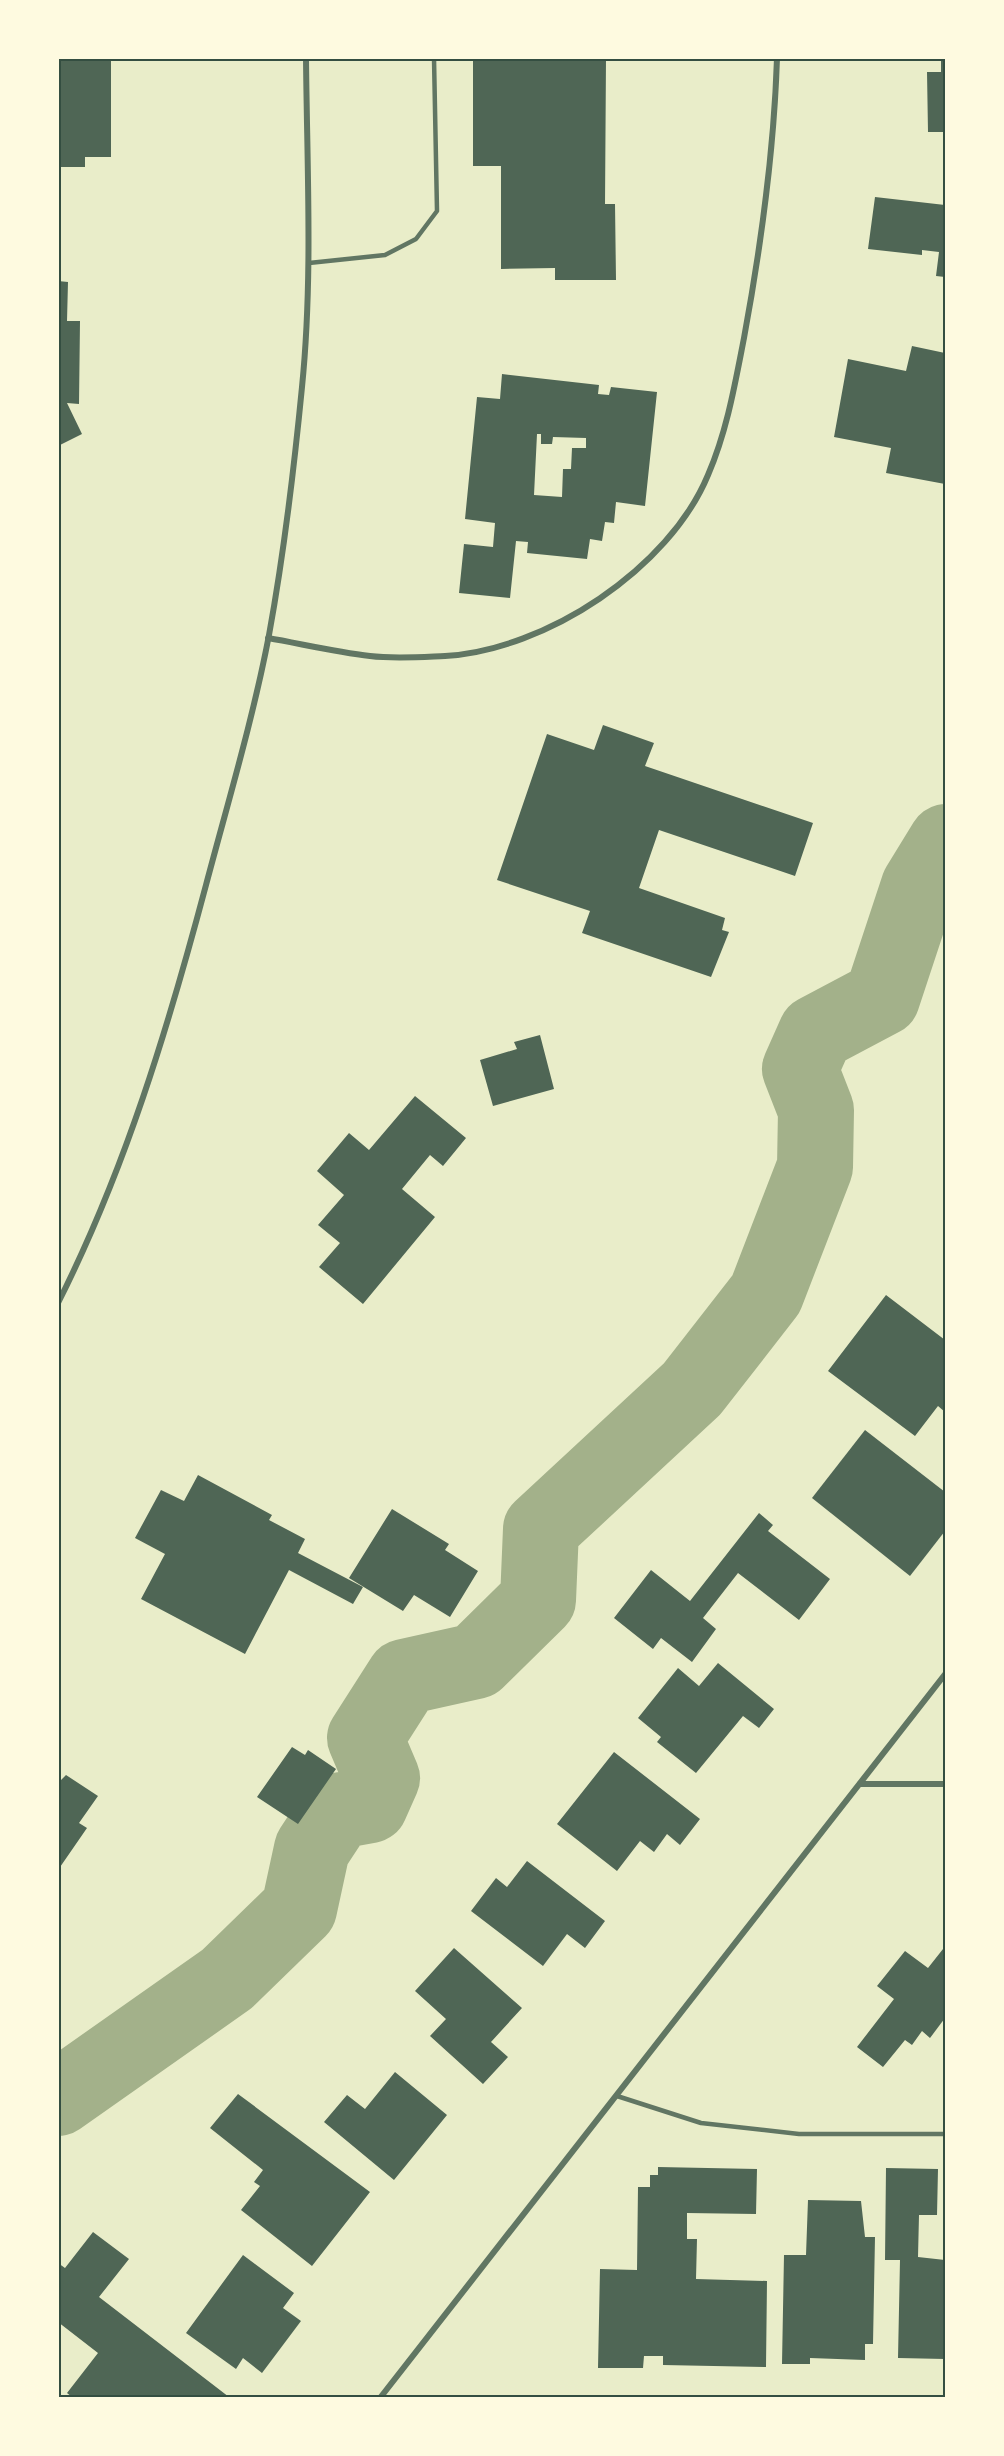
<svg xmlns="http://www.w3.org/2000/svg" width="1004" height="2456" font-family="'Exo 2',sans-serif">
<rect width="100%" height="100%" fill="#e9edc9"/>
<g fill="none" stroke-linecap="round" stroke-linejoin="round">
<polyline stroke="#a3b18a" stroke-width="76" points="58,2098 227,1979 299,1909 312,1849 337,1811 370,1805 382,1778 365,1738 404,1677 476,1661 538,1600 541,1529 692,1389 766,1294 815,1167 816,1110 800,1069 816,1033 882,998 919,886 946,842"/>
</g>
<g fill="#4f6655" fill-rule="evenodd">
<polygon points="58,58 111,58 111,157 85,157 85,167 58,167"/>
<polygon points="473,58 606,58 605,204 615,204 616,280 555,280 555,268 501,269 501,166 473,166"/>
<polygon points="941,58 945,58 945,132 928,132 927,72 941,72"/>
<polygon points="875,197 945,205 945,277 936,276 939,252 922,250 922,255 868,249"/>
<polygon points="58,281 68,282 67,321 80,321 79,404 67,403 82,434 58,446"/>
<polygon points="912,346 945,353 945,484 886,473 891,448 834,437 848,359 906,371"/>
<path d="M502 374 599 385 598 394 609 395 611 387 657 392 645 506 616 502 614 523 605 522 602 541 590 539 587 559 527 553 528 542 516 541 510 598 459 593 464 544 493 547 495 523 465 519 477 397 500 399ZM537 434H541V444H552L553 437 586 438V448H572L571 469H563L562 497 534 495Z"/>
<polygon points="603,725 654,743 645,766 813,823 795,876 659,830 639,888 725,918 722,930 729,932 711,977 582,933 590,911 497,880 547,734 594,750"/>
<polygon points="540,1035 554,1089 493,1106 480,1060 517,1049 514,1042"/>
<polygon points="415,1096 466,1138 443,1166 430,1155 402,1189 435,1217 363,1304 319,1267 340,1243 318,1225 344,1195 317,1171 349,1133 369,1150"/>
<polygon points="886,1295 945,1340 945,1412 938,1406 915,1436 828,1371"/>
<polygon points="865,1430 945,1492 945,1531 910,1576 812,1498"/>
<polygon points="198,1475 272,1515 269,1520 305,1539 298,1553 363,1587 353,1604 289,1570 245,1654 141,1599 165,1554 135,1538 161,1490 184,1501"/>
<polygon points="392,1509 449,1544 445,1550 478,1571 450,1617 414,1595 403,1611 349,1578"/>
<polygon points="759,1513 773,1525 768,1531 830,1579 799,1620 738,1573 703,1618 716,1629 692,1662 661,1638 653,1649 614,1618 651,1570 690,1601"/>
<polygon points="718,1663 774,1709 759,1728 743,1716 696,1773 657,1742 661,1737 638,1718 678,1668 699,1686"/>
<polygon points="292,1747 305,1755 308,1750 336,1769 298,1824 257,1797"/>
<polygon points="614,1752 700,1819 680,1845 667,1834 654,1852 640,1841 617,1871 557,1824"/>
<polygon points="66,1775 98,1796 79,1823 87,1828 58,1870 58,1783"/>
<polygon points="527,1861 605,1921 585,1948 567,1934 543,1966 471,1911 496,1878 507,1887"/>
<polygon points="454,1948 522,2008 491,2042 508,2057 483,2084 430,2036 446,2019 415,1991"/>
<polygon points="943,1949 945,1950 945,2018 930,2038 922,2031 912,2045 905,2040 883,2067 857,2047 894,1999 877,1986 905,1951 928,1968"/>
<polygon points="395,2072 447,2115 394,2180 324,2122 347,2095 365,2109"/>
<polygon points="238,2094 370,2192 312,2266 241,2210 260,2186 254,2182 263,2170 210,2128"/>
<polygon points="658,2167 757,2169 756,2214 687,2213 687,2239 697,2239 696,2279 767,2281 766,2367 663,2365 663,2356 644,2356 643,2368 598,2368 600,2269 637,2270 638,2187 650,2187 650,2175 658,2175"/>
<polygon points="886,2168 938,2169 937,2215 919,2215 918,2257 945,2260 945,2359 898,2358 900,2260 885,2260"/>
<polygon points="808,2200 861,2201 865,2237 875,2237 873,2344 865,2344 865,2360 810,2358 810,2364 782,2364 784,2255 806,2255"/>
<polygon points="93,2232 129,2259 99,2297 229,2397 72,2397 67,2393 98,2353 58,2322 58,2263 65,2268"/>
<polygon points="243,2255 294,2293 283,2308 301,2321 262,2373 243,2358 236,2369 186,2333"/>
</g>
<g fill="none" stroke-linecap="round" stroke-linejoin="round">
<g stroke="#617663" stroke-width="4.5">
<polyline points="309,263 385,255 416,239 437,211 434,58"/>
<polyline points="617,2096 701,2123 799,2134 946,2134"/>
</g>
<g stroke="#617663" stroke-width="6">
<path d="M268 638C302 644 336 652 370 656 394 659 421 657 445 656 546 650 669 569 708 475 727 431 735 384 744 338 761 246 774 152 777 58"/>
<path d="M58 1303C125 1170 168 1028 206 885 228 802 253 719 269 635 284 553 294 469 302 387 313 278 307 168 306 58"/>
<polyline points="860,1784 946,1784"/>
<polyline points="380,2398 946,1673"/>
</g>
</g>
<rect width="1004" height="2456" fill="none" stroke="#fefae0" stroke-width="120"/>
<rect x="60" y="60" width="884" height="2336" fill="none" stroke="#344e41" stroke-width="2"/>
</svg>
